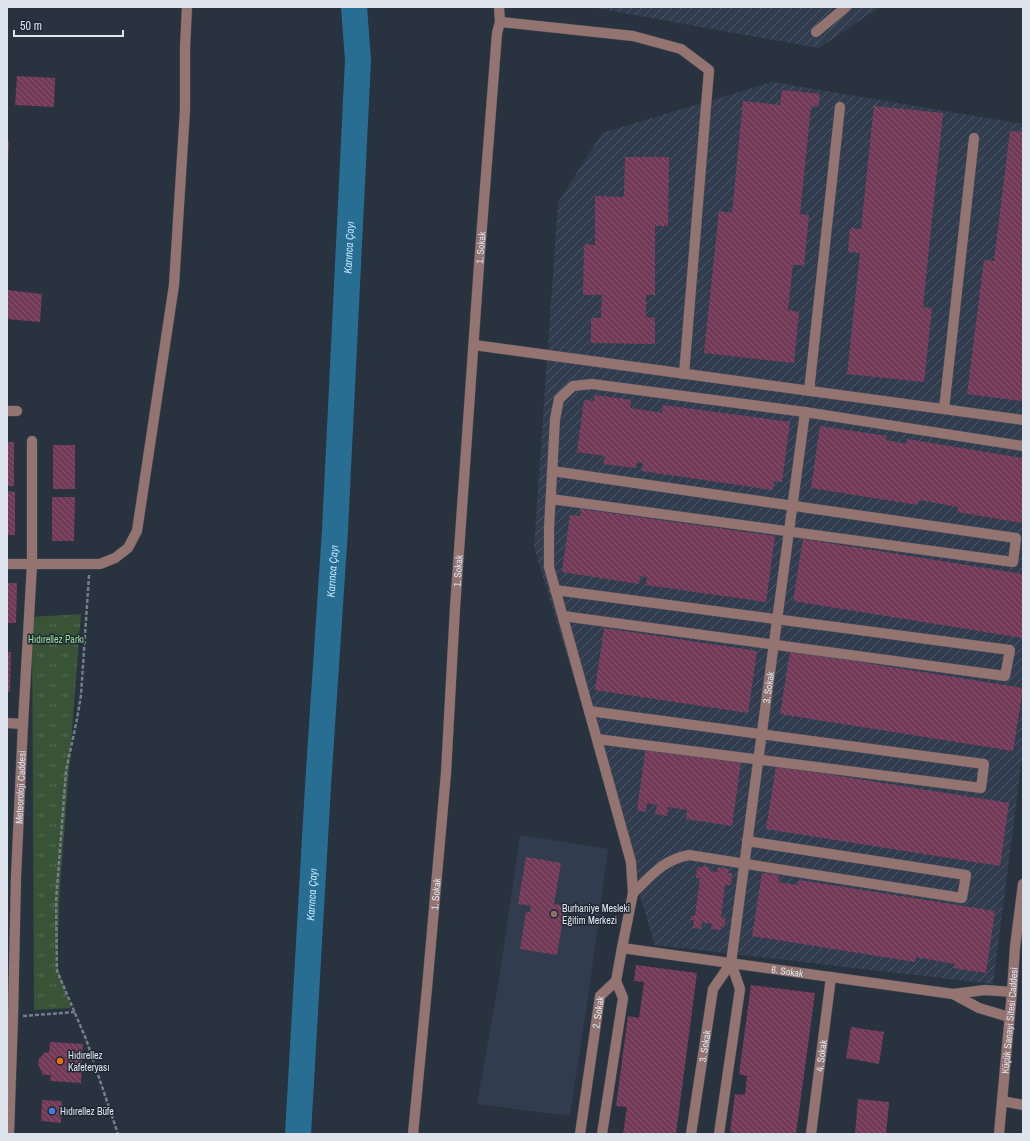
<svg xmlns="http://www.w3.org/2000/svg" width="1030" height="1141" font-family="'Archivo Narrow',sans-serif">
<defs>
<pattern id="industrial-furrows" width="10" height="10" patternUnits="userSpaceOnUse"><rect width="10" height="10" fill="#313d4f"/><path d="M-1 1l2-2M0 10L10 0M9 11l2-2" fill="none" stroke="#4e5969"/></pattern>
<pattern id="grass-tufts" width="24" height="20" patternUnits="userSpaceOnUse"><rect width="24" height="20" fill="#385336"/><path d="M3 7l-1-3M5 7V3M7 7l1-3M15 17l-1-3M17 17v-4M19 17l1-3" fill="none" stroke="#546c53"/></pattern>
<pattern id="building-back-hatch" width="6" height="6" patternUnits="userSpaceOnUse"><rect width="6" height="6" fill="#733a58"/><path d="M-1 5l2 2M0 0l6 6M5-1l2 2" fill="none" stroke="#865670"/></pattern>
</defs>
<rect width="100%" height="100%" fill="#29323f"/>
<polygon fill="#313d4f" points="520,835 608,849 589,991 570,1116 477,1104 499,980"/>
<g fill="url(#industrial-furrows)">
<polygon points="590,7 880,7 819,48"/>
<polygon points="772,82 1023,124 1023,750 993,984 655,945 534,547 558,203 602,133"/>
</g>
<polygon fill="url(#grass-tufts)" points="81,614 60,886 57,965 71,1008 34,1010 32,617"/>
<g fill="none" stroke-linecap="round" stroke-linejoin="round">
<path stroke="#286e92" stroke-width="26" id="s1" d="M298 1134 318 786 335 530 358 60 354 7"/>
</g>
<g fill="url(#building-back-hatch)">
<polygon points="17,76 55,78 54,107 15,105"/>
<polygon points="782,90 820,94 818,107 811,106 800,214 809,215 804,266 793,264 788,310 799,312 794,363 704,353 719,211 732,213 743,101 780,105"/>
<polygon points="874,106 943,113 923,307 932,308 924,382 847,374 860,253 848,252 850,228 861,229"/>
<polygon points="1010,131 1023,132 1023,401 967,394 984,260 994,261"/>
<polygon points="7,141 9,141 8,166 7,166"/>
<polygon points="625,157 669,157 668,226 655,226 655,295 646,295 646,317 655,318 655,344 591,343 591,318 601,318 602,295 583,295 584,244 595,245 595,196 624,197"/>
<polygon points="7,290 42,294 40,322 7,319"/>
<polygon points="595,395 631,400 630,408 662,413 663,405 790,422 782,482 774,481 773,490 642,471 643,463 637,462 636,468 603,464 605,456 577,452 584,400 594,401"/>
<polygon points="820,426 887,436 886,440 907,444 907,439 1023,458 1023,523 957,512 958,507 919,500 918,505 811,488"/>
<rect x="7" y="442" width="7" height="44"/>
<rect x="53" y="445" width="22" height="44"/>
<polygon points="7,491 15,492 15,535 7,535"/>
<polygon points="52,497 75,497 74,541 52,541"/>
<polygon points="581,509 775,536 766,602 646,585 647,577 640,576 639,584 562,572 570,515 580,516"/>
<polygon points="803,539 1023,574 1023,638 793,601"/>
<polygon points="7,583 17,583 16,623 7,623"/>
<polygon points="604,628 757,651 748,713 595,690"/>
<polygon points="790,651 1023,688 1013,751 780,714"/>
<polygon points="7,652 11,652 10,692 7,692"/>
<polygon points="646,746 741,761 732,826 686,819 687,810 668,807 667,816 655,814 657,805 647,803 646,812 637,810"/>
<polygon points="776,766 1009,803 1000,866 766,829"/>
<polygon points="526,857 561,863 554,904 565,906 557,955 520,949 526,912 530,912 531,906 518,904"/>
<polygon points="702,866 709,867 709,871 717,872 718,867 729,869 728,873 732,873 731,885 725,885 721,917 726,918 724,927 721,926 721,930 711,929 712,924 702,922 701,929 693,928 694,920 691,920 691,916 695,916 700,878 696,878 697,867 702,868"/>
<polygon points="762,873 779,875 778,882 798,885 799,880 995,911 986,973 954,968 955,964 916,957 915,962 752,936"/>
<polygon points="636,965 697,973 676,1134 623,1134 627,1107 616,1106 628,1016 639,1018 644,982 634,981"/>
<polygon points="751,985 815,993 796,1134 738,1134 730,1132 735,1094 745,1095 747,1076 739,1074"/>
<polygon points="851,1027 884,1032 879,1064 846,1058"/>
<polygon points="50,1042 83,1044 81,1083 50,1081 51,1075 43,1075 38,1064 39,1059 44,1053 49,1052"/>
<polygon points="858,1099 889,1102 886,1134 855,1134"/>
<polygon points="42,1100 62,1101 61,1123 41,1121"/>
</g>
<g fill="none" stroke-linecap="round" stroke-linejoin="round">
<g stroke="#464e5b" stroke-width="11">
<g id="minor">
<polyline points="500,22 633,36 681,49 709,70 684,374"/>
<polyline points="816,32 846,7"/>
<polyline points="474,345 1023,420"/>
<polyline points="809,391 840,107"/>
<polyline points="944,409 974,138"/>
<polyline points="7,411 17,411"/>
<polyline points="551,499 1013,562 1016,538 552,471"/>
<polyline points="7,564 100,564 115,558 128,548 137,531 174,285 185,110 185,48 187,7"/>
<polyline points="555,590 1010,650 1005,676 563,616"/>
<polyline points="589,711 984,764 981,788 597,739"/>
<polyline points="7,723 23,724"/>
<path d="M633 893C652 875 663 860 689 855L962 898 966 875 747 841"/>
<path id="s2" d="M622 948 953 994"/>
<polyline points="616,981 622,948 633,893 631,862 549,567 549,528 555,419 559,399 573,386 592,384 805,412 1023,446"/>
<polyline points="1009,1017 979,1008 953,994 985,990 1012,992"/>
<polyline points="1002,1101 1023,1105"/>
<path id="s3" d="M9 1134 13 1016 16 877 23 724 32 564V441"/>
<path id="s4" d="M413 1134 427 988 446 773 455 608 479 265 497 33 500 22 499 7"/>
<path id="s5" d="M580 1134 600 996 616 981"/>
<polyline points="602,1134 623,998 616,981"/>
<path id="s6" d="M691 1134 713 989 731 963"/>
<path id="s7" d="M719 1134 740 989 731 963 805 412"/>
<path id="s8" d="M811 1134 831 977"/>
<path id="s9" d="M999 1134 1012 992 1015 947 1023 884"/>
</g>
</g>
<g stroke="#767e89" stroke-width="2.5" stroke-dasharray="4 2" stroke-linecap="butt">
<polyline points="89,575 81,695 77,719 66,771 56,901 57,971 86,1039 118,1134"/>
<polyline points="23,1016 75,1012"/>
</g>
<use href="#minor" stroke="#937470" stroke-width="10"/>
</g>
<circle fill="#8d6e63" stroke="#1f2834" stroke-width="1.5" cx="554" cy="914" r="4"/>
<circle fill="#e8710a" stroke="#1f2834" stroke-width="1.5" cx="60" cy="1061" r="4"/>
<circle fill="#3f7fe0" stroke="#1f2834" stroke-width="1.5" cx="52" cy="1111" r="4"/>
<g text-anchor="middle" stroke-width="3" stroke-linejoin="round" paint-order="stroke">
<g font-size="10" fill="#dee4ed" stroke="#1f2834">
<text dy="4" stroke="none"><textPath href="#s4" startOffset="889">1. Sokak</textPath></text>
<text dy="4" stroke="none"><textPath href="#s4" startOffset="565">1. Sokak</textPath></text>
<text dy="4" stroke="none"><textPath href="#s7" startOffset="452">3. Sokak</textPath></text>
<text dy="4" stroke="none"><textPath href="#s3" startOffset="347">Meteoroloji Caddesi</textPath></text>
<text dy="4" stroke="none"><textPath href="#s4" startOffset="241">1. Sokak</textPath></text>
<text dy="4" stroke="none"><textPath href="#s2" startOffset="167">6. Sokak</textPath></text>
<text dy="4" stroke="none"><textPath href="#s5" startOffset="123">2. Sokak</textPath></text>
<text dy="4" stroke="none"><textPath href="#s9" startOffset="114">Küçük Sanayi Sitesi Caddesi</textPath></text>
<text dy="4" stroke="none"><textPath href="#s6" startOffset="89">3. Sokak</textPath></text>
<text dy="4" stroke="none"><textPath href="#s8" startOffset="79">4. Sokak</textPath></text>
</g>
<g font-size="10" fill="#9de098" stroke="#1f2834">
<text x="56" y="643">Hıdırellez Parkı</text>
</g>
<g font-size="10" fill="#dee4ed" stroke="#1f2834" text-anchor="start">
<text x="562" y="912">Burhaniye Mesleki<tspan x="562" dy="12">Eğitim Merkezi</tspan></text>
<text x="68" y="1059">Hıdırellez<tspan x="68" dy="12">Kafeteryası</tspan></text>
<text x="60" y="1115">Hıdırellez Büfe</text>
</g>
<g font-size="11" font-style="italic" fill="#c2e6fc" stroke="#1f2834">
<text dy="4" stroke="none"><textPath href="#s1" startOffset="888">Karınca Çayı</textPath></text>
<text dy="4" stroke="none"><textPath href="#s1" startOffset="564">Karınca Çayı</textPath></text>
<text dy="4" stroke="none"><textPath href="#s1" startOffset="240">Karınca Çayı</textPath></text>
</g>
</g>
<rect width="1030" height="1141" fill="none" stroke="#dee4ed" stroke-width="16"/>
<path d="M14 30v6h109v-6" fill="none" stroke="#dee4ed" stroke-width="2"/>
<text x="20" y="30" font-size="12" fill="#dee4ed" stroke="#1f2834" stroke-width="3" paint-order="stroke">50 m</text>
</svg>
